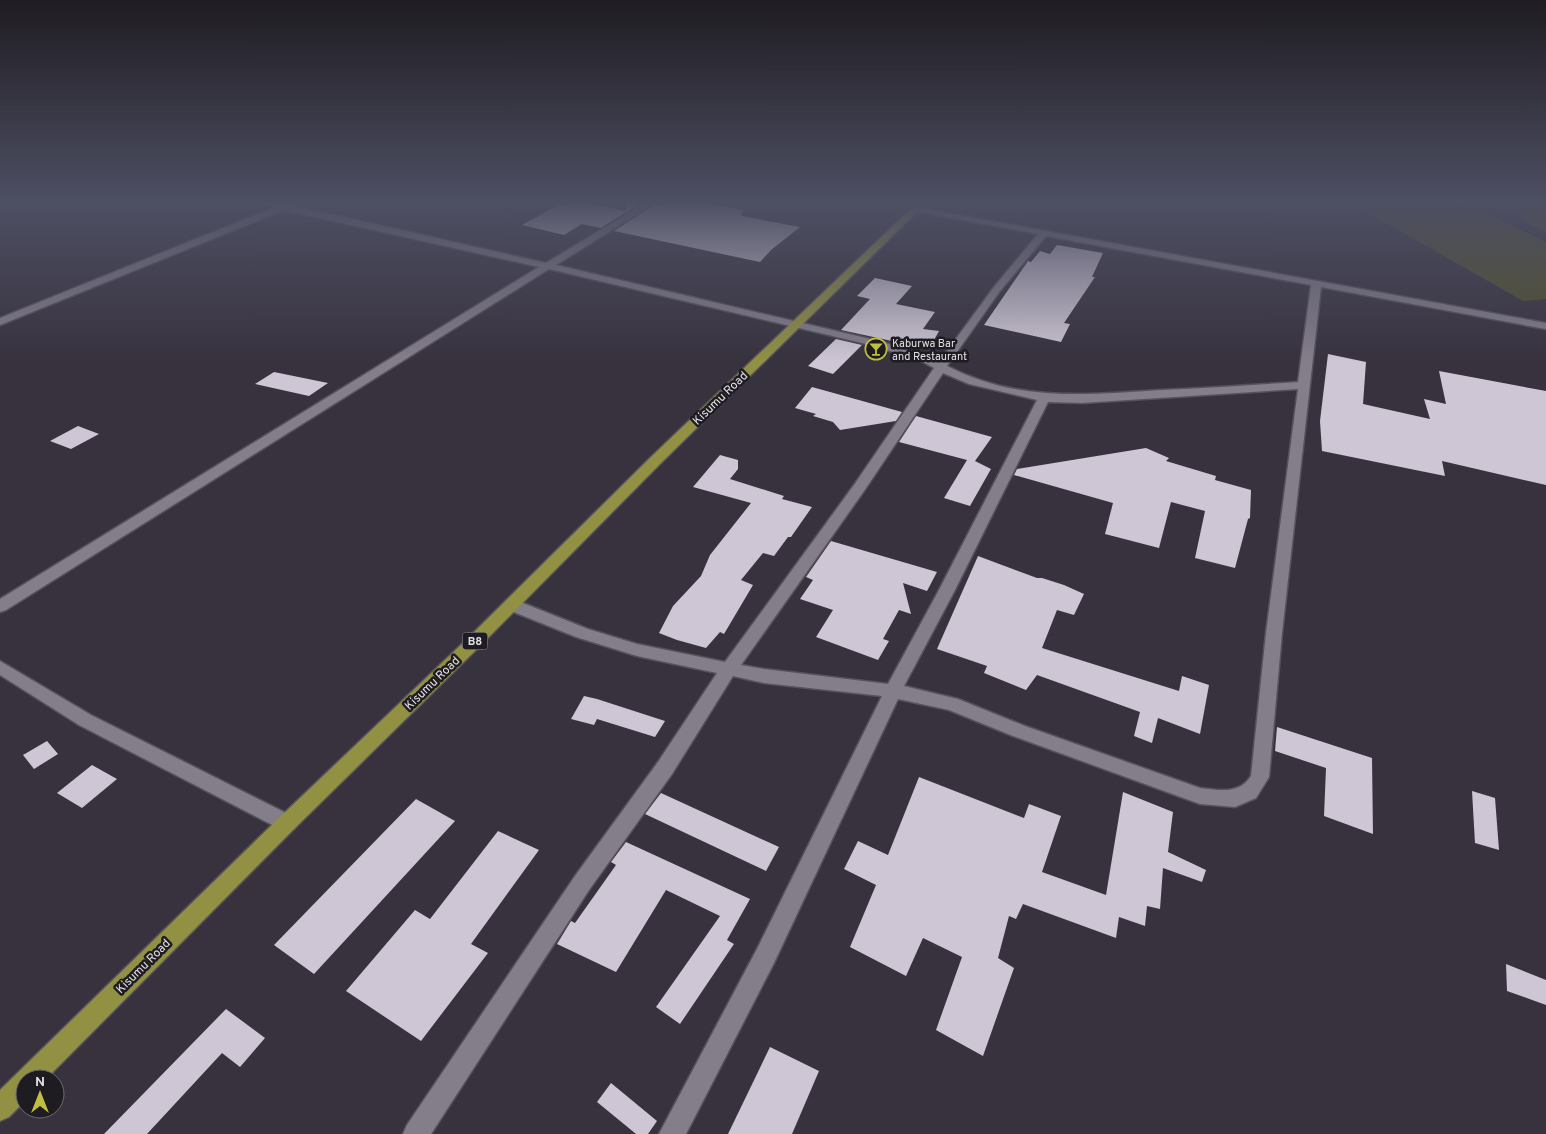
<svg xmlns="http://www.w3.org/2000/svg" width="1546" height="1134" font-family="Overpass,sans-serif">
<rect width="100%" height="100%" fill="#38323e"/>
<g fill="#525129">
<path d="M1521 203H1546V231C1534 227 1522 222 1516 209Z"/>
<polygon points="1472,207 1546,242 1546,299 1523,301 1365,211"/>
</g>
<g fill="#cec6d4">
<polygon points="562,203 590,203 626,211 627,203 641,203 601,228 582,224 564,235 522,225"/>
<polygon points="657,203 708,203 743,210 741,216 800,227 771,250 760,262 614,231"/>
<polygon points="1057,245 1103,253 1092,277 1095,277 1064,323 1070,324 1061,342 984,325 1028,261 1031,262 1040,251 1050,254"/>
<polygon points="875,278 912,286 896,304 935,312 923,329 939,331 929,349 841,330 870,299 857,296"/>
<polygon points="836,339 862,345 833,374 808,366"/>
<polygon points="1328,354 1366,362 1363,404 1430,419 1424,399 1446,404 1439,371 1546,391 1546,485 1442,461 1445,476 1322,451 1320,421"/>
<polygon points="274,372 328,383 309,396 255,384"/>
<polygon points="812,387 902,412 896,421 840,430 833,422 813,416 816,414 795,408"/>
<polygon points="916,416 992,437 975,461 991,469 970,506 944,498 967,460 899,442"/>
<polygon points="78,426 99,434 71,449 50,441"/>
<polygon points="1146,448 1169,458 1166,461 1216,476 1215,480 1251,490 1250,518 1248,519 1235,568 1195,558 1205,511 1171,502 1159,548 1105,534 1113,503 1014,475 1017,469"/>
<polygon points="720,455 738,460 738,469 730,479 784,496 782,499 812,507 791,537 788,537 774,556 763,553 741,580 753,585 724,634 720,632 706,648 677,640 659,633 673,606 701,576 710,555 751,503 693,487"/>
<polygon points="831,541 937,572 927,591 903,583 911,614 899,610 883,639 889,641 878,660 816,637 833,610 800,599 813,580 806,577"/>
<polygon points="978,556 1037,578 1042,578 1064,585 1084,594 1074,615 1057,610 1042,648 1179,691 1182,676 1209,685 1200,734 1158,718 1152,743 1134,736 1140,712 1037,675 1026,690 984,673 987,666 937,649"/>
<polygon points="584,696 597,699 665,721 655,737 597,719 594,725 571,719"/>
<polygon points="1277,727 1372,758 1373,834 1324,816 1326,768 1275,751"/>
<polygon points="47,741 58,754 34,769 23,755"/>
<polygon points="92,765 117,779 82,808 57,793"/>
<polygon points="919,777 1024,818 1029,804 1061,816 1042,872 1106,895 1123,792 1173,812 1168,852 1206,870 1202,882 1163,868 1160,909 1147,906 1145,926 1119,917 1116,938 1023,904 1016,919 1009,916 998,958 1014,968 983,1056 936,1030 962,957 923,938 906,976 850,947 876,885 844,869 858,841 888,855"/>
<polygon points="1472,791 1495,798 1499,850 1475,843"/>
<polygon points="661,793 779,847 766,871 645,814"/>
<polygon points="416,799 455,821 314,974 274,945"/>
<polygon points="498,831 539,850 471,944 488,953 421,1041 346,991 415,910 430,919"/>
<polygon points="626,842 750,899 727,940 734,944 680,1024 656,1007 720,916 666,890 616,972 557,944 571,921 575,923 616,865 611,862"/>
<polygon points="1506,964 1546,980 1546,1005 1507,991"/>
<polygon points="226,1009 265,1038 240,1067 222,1053 147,1134 104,1134"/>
<polygon points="770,1047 819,1071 792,1134 728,1134"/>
<polygon points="611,1083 657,1121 648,1134 636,1134 597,1102"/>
</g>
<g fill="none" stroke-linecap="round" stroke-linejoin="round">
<g stroke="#56515a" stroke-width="3">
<g id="minor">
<path d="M262 203 286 204 546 263 645 203H655L556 265 883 342 939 362 994 287 1038 234 913 211 912 209 916 207 1546 323V329L1321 287 1282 633 1269 777 1256 798 1235 807 1200 804 1013 736 949 710 898 699 774 963 686 1134H659L758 947 882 696 764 683 733 676 672 774 589 890 431 1134H403L407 1125 575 876 658 762 717 673 637 656 576 637 506 609 504 605 506 601 512 599 518 601 588 629 637 644 725 662 854 485 934 368 923 362 875 346 549 269 6 610 0 612V599L539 267 284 210 0 325V318L275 207ZM1046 236 1311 285 1298 382C1253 385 1207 388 1161 390 1085 395 1017 402 947 366L1000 291ZM943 373 969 384 1037 400 939 590 888 684 764 669 741 665 864 491ZM1298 389 1266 633 1251 776C1239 795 1219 790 1200 788L1025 726 958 699 904 686 955 590 1048 402 1082 403Z"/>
<polygon points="0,661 91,715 294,817 297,823 294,829 287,832 280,829 79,725 0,675"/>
</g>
</g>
<g stroke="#56515a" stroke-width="3">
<polygon id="trunk" points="917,203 926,203 661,463 478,648 294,829 46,1079 25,1079 25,1101 9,1117 0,1121 0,1090 280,817 466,640 651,457"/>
</g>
<use href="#minor" fill="#847d8a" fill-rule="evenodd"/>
<use href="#trunk" fill="#929043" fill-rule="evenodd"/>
</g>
<linearGradient id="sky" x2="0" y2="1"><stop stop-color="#1f1c22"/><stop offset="0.56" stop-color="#4d4f63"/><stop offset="1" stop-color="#4d4f63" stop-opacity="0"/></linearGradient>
<rect width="1546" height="362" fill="url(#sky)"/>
<defs>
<g id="bar-ring" transform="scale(1.125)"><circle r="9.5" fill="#1e1b21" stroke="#c0be41" stroke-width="1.5"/><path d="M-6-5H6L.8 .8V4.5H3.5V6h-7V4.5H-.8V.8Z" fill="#c0be41"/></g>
</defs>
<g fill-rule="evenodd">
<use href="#bar-ring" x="876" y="349"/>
</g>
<g text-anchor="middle" stroke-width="5" stroke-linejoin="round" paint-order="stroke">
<g font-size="11" fill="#e2dfe6" stroke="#1e1b21" text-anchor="start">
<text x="892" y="347">Kaburwa Bar<tspan x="892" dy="13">and Restaurant</tspan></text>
</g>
<rect fill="#1e1b21" stroke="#a7a4ab" stroke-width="1" x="462.5" y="632.5" width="25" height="17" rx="4"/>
<g font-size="11" font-weight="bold" fill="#e2dfe6">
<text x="475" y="645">B8</text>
</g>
<g font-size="12" fill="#e2dfe6" stroke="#1e1b21">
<text transform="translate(720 398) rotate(-44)" y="4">Kisumu Road</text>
<text transform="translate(432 683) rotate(-44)" y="4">Kisumu Road</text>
<text transform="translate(143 966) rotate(-45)" y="4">Kisumu Road</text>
</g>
</g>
<g transform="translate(40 1094)"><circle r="24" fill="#1e1b21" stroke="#6c6970"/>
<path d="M0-4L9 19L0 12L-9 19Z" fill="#c0be41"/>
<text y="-8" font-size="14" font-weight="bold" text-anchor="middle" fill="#e2dfe6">N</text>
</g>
</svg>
